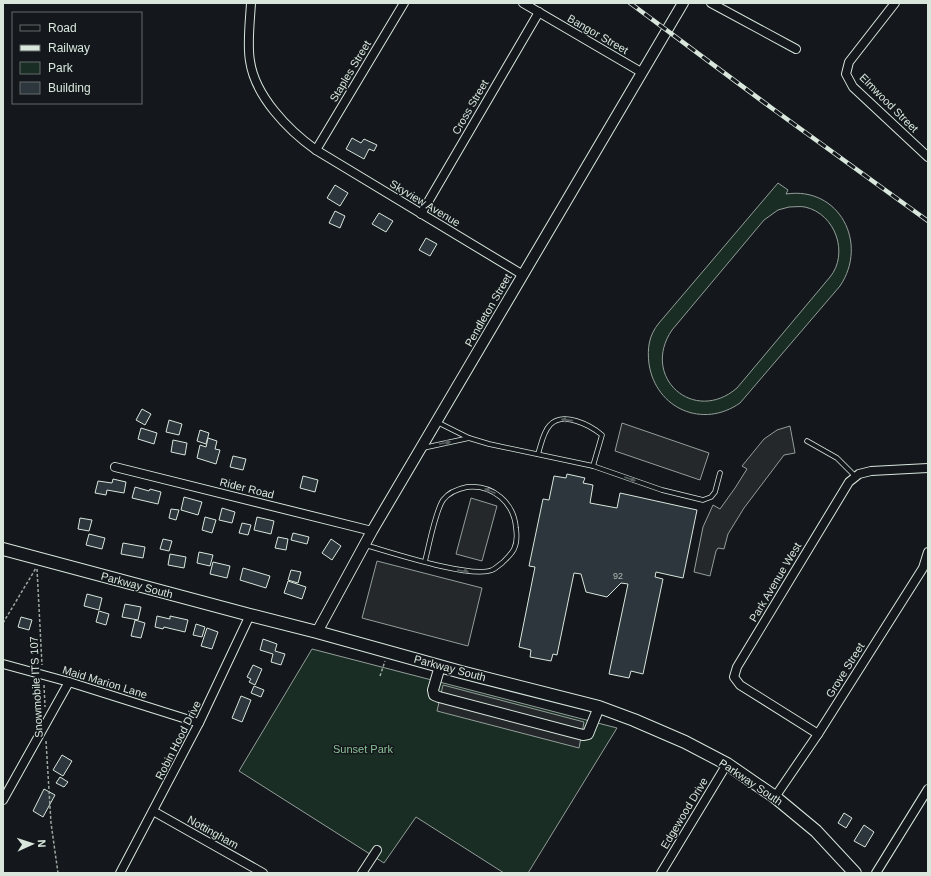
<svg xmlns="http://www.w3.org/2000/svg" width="931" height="876" font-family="Arial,sans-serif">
<rect width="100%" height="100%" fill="#14181c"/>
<g fill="#1a2d24" stroke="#939e99" fill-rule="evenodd">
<path d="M778 183 788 190 786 194C839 186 869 243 840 286L740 403C703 429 656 409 649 364 647 348 649 335 659 323ZM789 207C794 207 800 206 805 207 836 214 849 254 830 277L737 388C694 425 640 377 672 330L764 220 778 210Z"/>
<polygon points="312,649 617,728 528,873 504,873 416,817 384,863 239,771"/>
</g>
<g fill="#24282b" stroke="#939e99">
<polygon points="622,423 709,453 700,480 615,451"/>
<polygon points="790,426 795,453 784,455 744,508 728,534 724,549 718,548 716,551 710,576 694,572 703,527 713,505 720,509 735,488 747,469 742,466 764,439 777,430"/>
<polygon points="471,498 497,506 482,561 456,554"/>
<polygon points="377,561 482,588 468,646 362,618"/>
<polygon points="443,685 584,722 579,748 437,711"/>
</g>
<g fill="#2c363c" stroke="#d8e6dc">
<polygon points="352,138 361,143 364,139 377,145 374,151 369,149 364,159 346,149"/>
<polygon points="335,185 348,193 340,206 327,198"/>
<polygon points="335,211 345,216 340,228 329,223"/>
<polygon points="379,213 393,221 386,232 372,224"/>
<polygon points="426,238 437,244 430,256 419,250"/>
<polygon points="142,409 151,414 145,425 136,420"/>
<polygon points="169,420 182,424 179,435 166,432"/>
<polygon points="141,428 157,433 154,444 138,439"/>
<polygon points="200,430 209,433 206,444 197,441"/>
<polygon points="208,438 217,441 215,449 220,450 216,464 197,458 200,445 206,447"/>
<polygon points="173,440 187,443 185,455 171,452"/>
<polygon points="233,456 246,459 243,470 230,467"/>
<polygon points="567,474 585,478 583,483 593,485 590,503 617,508 620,493 697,510 683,578 656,572 655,577 663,579 643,674 631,671 629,678 609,674 628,584 621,583 607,597 586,592 581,574 574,573 557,655 553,654 551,661 530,657 531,650 519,647 535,567 529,566 543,499 549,500 554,476 566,478"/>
<polygon points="303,476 318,480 315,492 300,488"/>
<polygon points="113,479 126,482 124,493 107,490 106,495 95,493 98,481 112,483"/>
<polygon points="135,487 149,491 150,489 161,492 158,504 132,498"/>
<polygon points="184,497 202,502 198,515 181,510"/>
<polygon points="222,508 235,512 232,523 219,520"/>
<polygon points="171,509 179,510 176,520 169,518"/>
<polygon points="205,517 216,520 212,533 202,530"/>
<polygon points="257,517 274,521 271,534 254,530"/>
<polygon points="80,518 92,520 89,531 78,529"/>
<polygon points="242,523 251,525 248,535 239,533"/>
<polygon points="293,533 309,537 307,544 291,540"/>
<polygon points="89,534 105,538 102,549 86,545"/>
<polygon points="278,537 288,539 286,550 275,548"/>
<polygon points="163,539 172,541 169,551 160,549"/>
<polygon points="331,539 341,546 332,560 322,553"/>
<polygon points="123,543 145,547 143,558 121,554"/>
<polygon points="199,552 213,555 210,566 197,563"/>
<polygon points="170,554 186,557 184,568 168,565"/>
<polygon points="213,562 230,566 227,578 210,574"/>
<polygon points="243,568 270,576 266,588 240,580"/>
<polygon points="291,570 301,572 298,583 288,580"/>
<polygon points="288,581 306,587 302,599 284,593"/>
<polygon points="87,594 102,598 99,610 84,606"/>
<polygon points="125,604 141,607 138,620 122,617"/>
<polygon points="99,611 109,614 106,625 96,622"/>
<polygon points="157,616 170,619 170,616 188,620 185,632 164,627 163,629 155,627"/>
<polygon points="21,617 32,620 29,630 18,627"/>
<polygon points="135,620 145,623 141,638 131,636"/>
<polygon points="196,624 205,627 202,637 193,635"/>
<polygon points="207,628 218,632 212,649 201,646"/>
<polygon points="263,639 277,644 275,651 285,654 281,665 271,662 273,654 260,650"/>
<polygon points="253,665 262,669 255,685 249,682 251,679 247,677"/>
<polygon points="254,686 264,690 261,697 251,693"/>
<polygon points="241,696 251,700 242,722 232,718"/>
<polygon points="62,755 72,761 63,776 53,770"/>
<polygon points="60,777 68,782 64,787 56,783"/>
<polygon points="44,789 55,795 43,817 33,811"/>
<polygon points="844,813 852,818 846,828 838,823"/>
<polygon points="864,825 874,832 865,847 854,841"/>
</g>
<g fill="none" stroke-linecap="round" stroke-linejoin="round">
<g stroke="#d8e6dc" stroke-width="5.5">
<g id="service">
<polyline points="437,422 469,438 489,444 593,466 662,490 703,500 711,497 715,492 720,473"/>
<polyline points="807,441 837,458 856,477"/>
<polyline points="423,448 469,438"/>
<path d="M538 454C541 445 543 432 550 425 563 411 590 425 602 435L593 466"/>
<path d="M365 545C390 552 471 579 492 570 495 569 499 565 502 563 506 559 511 555 514 549 517 543 517 535 516 528 514 503 493 484 467 487 457 489 449 492 443 500 435 512 429 546 425 561"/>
</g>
</g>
<g stroke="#d8e6dc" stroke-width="10">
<g id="minor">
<path d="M251 3C250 21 247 44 250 61 255 96 288 130 316 150L523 275"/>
<polyline points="523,3 641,72"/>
<polyline points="711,3 796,49"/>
<polyline points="895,3 849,62 846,74 853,87 928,157"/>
<polyline points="316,150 404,3"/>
<polyline points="421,214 539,12"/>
<polyline points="115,467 372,531"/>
<polyline points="3,664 69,682 199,723"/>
<polyline points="818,734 740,685 734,677 737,667 849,482 859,474 871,471 928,468"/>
<polyline points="775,797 818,734 923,568 928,552"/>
<polyline points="3,800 69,682"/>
<polyline points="153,811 263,873"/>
<polyline points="120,873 199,723 250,615"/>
<polyline points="362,873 377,850"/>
<polyline points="661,873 727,764"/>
<polyline points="876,873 928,789"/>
</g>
</g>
<g stroke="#d8e6dc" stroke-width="12">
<g id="tertiary">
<polyline points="317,632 372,531 683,3"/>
<polyline points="440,666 433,690 434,695 439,697 583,735 588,734 599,707"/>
</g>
</g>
<g stroke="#d8e6dc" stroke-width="14">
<polyline id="secondary" points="3,549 250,615 317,632 461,672 599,707 634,720 685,742 727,764 775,797 816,831 855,873"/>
</g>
<g stroke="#9da8a2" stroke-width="1.5" stroke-dasharray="3 2" stroke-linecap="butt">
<polyline points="37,569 42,665"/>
<polyline points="3,623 36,568"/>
<polyline points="380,676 385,661"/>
<polyline points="44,685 45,707"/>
<polyline points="46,741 51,823 58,873"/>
</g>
<use href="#service" stroke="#14181c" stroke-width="4"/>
<use href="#minor" stroke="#14181c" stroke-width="8"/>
<use href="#tertiary" stroke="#14181c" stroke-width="10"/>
<use href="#secondary" stroke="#14181c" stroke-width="12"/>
<g stroke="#d8e6dc" stroke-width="4.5">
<polyline id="rail" points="630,3 773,109 928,221"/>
</g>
<use href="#rail" stroke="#14181c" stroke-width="3" stroke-dasharray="9" stroke-linecap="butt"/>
</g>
<defs><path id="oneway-solid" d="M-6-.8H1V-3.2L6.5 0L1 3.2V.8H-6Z"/></defs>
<g fill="#59605f">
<use href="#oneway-solid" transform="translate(567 420) rotate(-174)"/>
<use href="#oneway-solid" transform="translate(445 443) rotate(-10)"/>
<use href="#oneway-solid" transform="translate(630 479) rotate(19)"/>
<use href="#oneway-solid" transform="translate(490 491) rotate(-158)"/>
<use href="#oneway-solid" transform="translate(463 571) rotate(10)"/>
</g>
<g text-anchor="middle" stroke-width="3" stroke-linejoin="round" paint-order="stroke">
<g font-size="9" fill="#adbab4">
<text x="618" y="579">92</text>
</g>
<g font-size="11" fill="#d8e6dc" stroke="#14181c">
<text transform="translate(598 34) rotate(30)" y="4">Bangor Street</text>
<text transform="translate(350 71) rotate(-59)" y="4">Staples Street</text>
<text transform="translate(889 103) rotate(45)" y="4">Elmwood Street</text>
<text transform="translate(470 107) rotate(-60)" y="4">Cross Street</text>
<text transform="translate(425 203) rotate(31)" y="4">Skyview Avenue</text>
<text transform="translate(488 310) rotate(-60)" y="4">Pendleton Street</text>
<text transform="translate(247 488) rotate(14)" y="4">Rider Road</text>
<text transform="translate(775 582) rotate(-59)" y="4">Park Avenue West</text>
<text transform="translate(137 585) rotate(15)" y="4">Parkway South</text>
<text transform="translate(450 668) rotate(15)" y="4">Parkway South</text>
<text transform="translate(845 670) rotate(-58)" y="4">Grove Street</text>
<text transform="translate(105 682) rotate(17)" y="4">Maid Marion Lane</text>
<text transform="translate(36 687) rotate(-93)" y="4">Snowmobile ITS 107</text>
<text transform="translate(178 740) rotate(-63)" y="4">Robin Hood Drive</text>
<text transform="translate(751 782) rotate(34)" y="4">Parkway South</text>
<text transform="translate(684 813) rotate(-59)" y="4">Edgewood Drive</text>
<text transform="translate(213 832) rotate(29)" y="4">Nottingham</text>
</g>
<g font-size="11" fill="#8ac095" stroke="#14181c">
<text x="363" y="753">Sunset Park</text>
</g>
</g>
<rect width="931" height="876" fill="none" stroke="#d8e6dc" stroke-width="8"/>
<rect x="12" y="12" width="130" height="92" fill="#14181c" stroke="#626a69"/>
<rect x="20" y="25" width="20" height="6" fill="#14181c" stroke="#626a69"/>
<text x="48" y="32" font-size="12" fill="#d8e6dc">Road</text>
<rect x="20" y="45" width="20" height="6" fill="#d8e6dc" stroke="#626a69"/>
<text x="48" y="52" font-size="12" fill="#d8e6dc">Railway</text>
<rect x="20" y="62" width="20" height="12" fill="#1a2d24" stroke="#626a69"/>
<text x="48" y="72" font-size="12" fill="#d8e6dc">Park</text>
<rect x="20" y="82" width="20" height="12" fill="#2c363c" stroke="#626a69"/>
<text x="48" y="92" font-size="12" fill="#d8e6dc">Building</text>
<g transform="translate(32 844) rotate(87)" stroke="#14181c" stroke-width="3" paint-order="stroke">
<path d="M0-3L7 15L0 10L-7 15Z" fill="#d8e6dc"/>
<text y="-6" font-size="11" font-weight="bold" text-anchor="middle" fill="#d8e6dc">N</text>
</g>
</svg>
